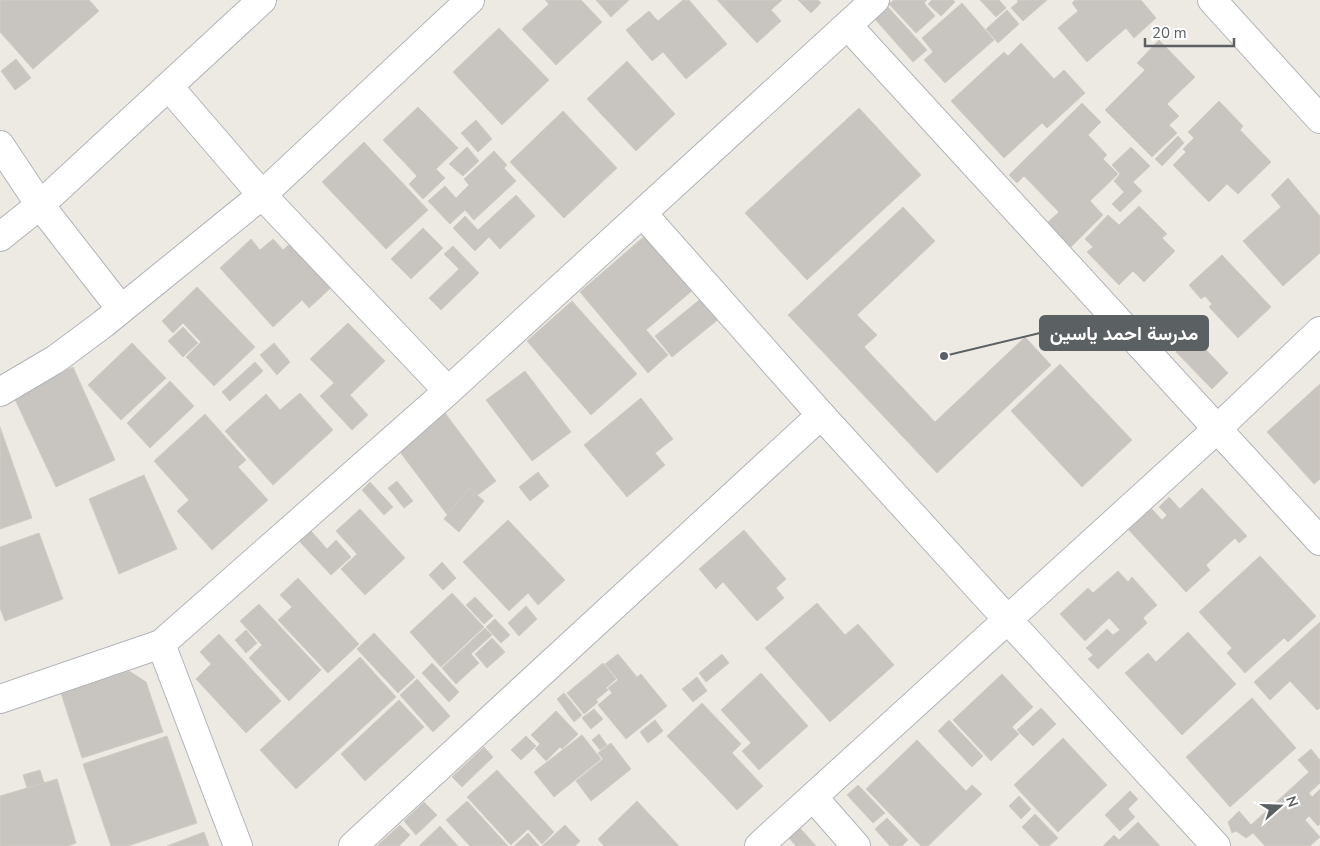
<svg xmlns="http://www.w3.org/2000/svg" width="1320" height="846" font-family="'Nunito Sans',Vazirmatn,sans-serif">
<rect width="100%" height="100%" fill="#edeae3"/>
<g fill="#c8c5c0" stroke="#d1cbc2">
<polygon points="0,0 89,0 99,11 33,69 0,32"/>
<polygon points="545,0 581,0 602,22 556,65 522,29 549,4"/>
<polygon points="596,0 629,0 611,17"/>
<polygon points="683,0 689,0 727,44 686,79 663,52 652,61 626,30 649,11 658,21"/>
<polygon points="717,0 782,0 771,10 781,21 757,43"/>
<polygon points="798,0 818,0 821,3 811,13"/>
<polygon points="894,0 927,0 924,3 935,16 916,33 889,4"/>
<polygon points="932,0 953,0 955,2 941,16 928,4"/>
<polygon points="980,0 999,0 1006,8 996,17"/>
<polygon points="1017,0 1047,0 1023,21 1011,8 1018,2"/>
<polygon points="1075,0 1141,0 1156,18 1134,38 1126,28 1087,62 1058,28 1078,11 1072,3"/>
<polygon points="962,3 994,40 945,83 924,60 933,52 922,38"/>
<polygon points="887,6 927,50 913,62 874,18"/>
<polygon points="1007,10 1019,24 998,43 986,29"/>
<polygon points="499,28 549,80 502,125 453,72"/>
<polygon points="1159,40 1195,77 1167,104 1179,116 1169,125 1177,133 1152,157 1105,110 1145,70 1137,63"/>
<polygon points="1021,43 1054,79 1064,70 1085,93 1047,128 1042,123 1004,158 951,101 1004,52 1008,56"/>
<polygon points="16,59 31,78 15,90 1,71"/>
<polygon points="627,61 675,114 636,151 587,99"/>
<polygon points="1219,101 1243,126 1240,130 1271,162 1238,194 1227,184 1209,202 1173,165 1186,152 1183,149 1194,138 1188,132"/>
<polygon points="1082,103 1101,122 1088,135 1107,155 1103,159 1118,174 1090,201 1103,215 1071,247 1047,223 1059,212 1024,176 1017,183 1009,175"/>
<polygon points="418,107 458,148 436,169 445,178 423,199 409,184 417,176 383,140"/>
<polygon points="859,108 921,175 807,280 745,213"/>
<polygon points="563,111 617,168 564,218 510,162"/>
<polygon points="476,120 492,139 478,152 461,133"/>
<polygon points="1178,136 1184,143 1162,166 1155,159"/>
<polygon points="364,142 428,210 386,249 322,182"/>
<polygon points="467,147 479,161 463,176 449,164"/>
<polygon points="1131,147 1150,166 1133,182 1142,191 1120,212 1112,204 1124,192 1114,181 1120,174 1112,165"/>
<polygon points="494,151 507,165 504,168 516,181 474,220 465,210 450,224 428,201 445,186 456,198 469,185 464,179"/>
<polygon points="1288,178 1320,216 1320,253 1283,286 1243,241 1281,207 1271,195"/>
<polygon points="516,195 535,216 500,249 489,237 475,251 453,228 465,216 478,230"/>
<polygon points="1139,206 1167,234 1162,238 1175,251 1144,282 1133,271 1119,285 1087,252 1093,247 1085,239 1108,215 1119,225"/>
<polygon points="903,207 935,241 857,315 877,335 864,347 935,422 1025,337 1051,365 937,473 788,315"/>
<polygon points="423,228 443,248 411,279 391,259"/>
<polygon points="647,234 694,289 646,330 668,355 648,373 580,292"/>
<polygon points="251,239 260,250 273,239 283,250 295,239 335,284 309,308 302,300 273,327 220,268"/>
<polygon points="453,246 479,273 441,310 429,298 459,269 444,254"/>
<polygon points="1222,255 1271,307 1238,338 1209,307 1212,304 1205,296 1201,299 1189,285"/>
<polygon points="197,287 255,347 214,386 186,357 201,342 183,323 173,333 162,321"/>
<polygon points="703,297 720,318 672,357 655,336"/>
<polygon points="572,301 637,374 591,415 527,341"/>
<polygon points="348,323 385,361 350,395 368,415 352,430 320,396 334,383 310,359"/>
<polygon points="183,327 198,343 183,357 168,341"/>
<polygon points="1193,336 1228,373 1212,389 1176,352"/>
<polygon points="132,343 166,378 121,420 88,385"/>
<polygon points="274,343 290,362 277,375 260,355"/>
<polygon points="255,362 263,371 230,401 222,392"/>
<polygon points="1060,364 1132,440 1082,487 1011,411"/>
<polygon points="73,367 115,460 56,487 13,395"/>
<polygon points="525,371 571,432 532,461 486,400"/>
<polygon points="170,381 194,406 150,448 127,423"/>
<polygon points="1320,384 1320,479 1314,484 1267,432"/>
<polygon points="300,393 333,430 273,485 225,431 266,394 280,410"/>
<polygon points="641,398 673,439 655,453 665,465 627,497 584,445"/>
<polygon points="445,413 496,481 449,517 397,448"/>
<polygon points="205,414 246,460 238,467 268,500 212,550 177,511 189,500 154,461"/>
<polygon points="0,427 32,518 0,529"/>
<polygon points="538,472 549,486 530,501 519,487"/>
<polygon points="144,475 177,549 119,574 89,499"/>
<polygon points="397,481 413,501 404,508 388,488"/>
<polygon points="370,482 393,507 384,515 362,490"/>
<polygon points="469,488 484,501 459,532 444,519"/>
<polygon points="1202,488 1247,536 1239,543 1235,538 1206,565 1210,570 1186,592 1127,528 1150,507 1162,520 1167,515 1159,507 1169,497 1180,509"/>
<polygon points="360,509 405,558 365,595 341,569 357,554 336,531"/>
<polygon points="508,520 565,580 538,605 528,593 509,611 463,562"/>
<polygon points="744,530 786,579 776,588 784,598 757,621 723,582 716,589 699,569"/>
<polygon points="311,531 327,549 336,540 351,557 331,575 300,542"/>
<polygon points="39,533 63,599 5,621 0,608 0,547"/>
<polygon points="1260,556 1316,616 1288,642 1284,638 1245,673 1227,653 1232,648 1199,612"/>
<polygon points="442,562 456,578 443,590 429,575"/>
<polygon points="1118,571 1128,582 1132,577 1157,605 1143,618 1147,623 1098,669 1088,659 1093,655 1086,648 1107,629 1113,635 1120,630 1109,618 1085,641 1060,614 1088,588 1093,593"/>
<polygon points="298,578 359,644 328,673 278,620 292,607 280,595"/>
<polygon points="452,593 484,627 441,667 410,632"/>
<polygon points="475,597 493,616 484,624 466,605"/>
<polygon points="817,603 845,635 858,624 894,665 830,722 765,648"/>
<polygon points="259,604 321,670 289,701 249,658 262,645 240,621"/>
<polygon points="526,606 537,619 519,636 508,623"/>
<polygon points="495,619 510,635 501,643 486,627"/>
<polygon points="1320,622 1320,708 1317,710 1290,681 1270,700 1254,682"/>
<polygon points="485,628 492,635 471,654 479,663 456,684 442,668"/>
<polygon points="246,630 257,643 246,653 235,640"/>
<polygon points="1188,632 1236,684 1182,735 1125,673 1148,653 1156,662"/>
<polygon points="374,633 415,677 398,693 357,649"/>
<polygon points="219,634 281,701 246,733 196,679 211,664 200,652"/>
<polygon points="492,638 505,652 487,668 475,654"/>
<polygon points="618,654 637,677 641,674 667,706 626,739 598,705 612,693 608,688 618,680 605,664"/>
<polygon points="722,654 729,663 706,682 699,673"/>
<polygon points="360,657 396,697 296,789 260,750"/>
<polygon points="432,663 459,692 449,702 422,673"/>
<polygon points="603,663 616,679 606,688 608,690 596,700 598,702 584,714 567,693"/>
<polygon points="129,671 146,682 163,732 82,758 61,693"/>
<polygon points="761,673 808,726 759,770 742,751 751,743 721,710"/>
<polygon points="1002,674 1033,707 1012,727 1019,734 991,761 953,720"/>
<polygon points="697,677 707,691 693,702 682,689"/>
<polygon points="417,679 450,716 433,732 400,695"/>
<polygon points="564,693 582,715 574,722 557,699"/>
<polygon points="1252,698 1296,748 1230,807 1186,757"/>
<polygon points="399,700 424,727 365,781 341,754"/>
<polygon points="702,703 741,744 732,753 763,786 737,810 667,736"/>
<polygon points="1041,708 1056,724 1033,746 1017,730"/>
<polygon points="594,709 603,719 591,729 582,718"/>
<polygon points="556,711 578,734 562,749 560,747 546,761 535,749 540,744 531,735"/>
<polygon points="655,720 663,731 648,743 640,732"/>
<polygon points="949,720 983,756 972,767 938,731"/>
<polygon points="599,734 607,745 600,750 592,740"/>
<polygon points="582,735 601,759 554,797 534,772"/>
<polygon points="167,736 197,823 128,846 111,846 83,764"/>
<polygon points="526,736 536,746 521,760 511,750"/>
<polygon points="1063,738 1107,785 1058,832 1014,785"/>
<polygon points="917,740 966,791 972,785 982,794 928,846 921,846 866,789"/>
<polygon points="611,743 631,769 591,801 576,781 603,759 598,753"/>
<polygon points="484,747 493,757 462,787 452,777"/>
<polygon points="1311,749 1320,760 1320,783 1309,793 1312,797 1320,789 1320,824 1318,826 1309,816 1305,820 1320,837 1310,846 1265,846 1253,833 1246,838 1236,831 1232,833 1228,822 1239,811 1251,825 1309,772 1298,760"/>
<polygon points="40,770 45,786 28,791 23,775"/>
<polygon points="497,770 554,832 542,844 528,829 511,845 467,797"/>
<polygon points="57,779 76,843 68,846 0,846 0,796"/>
<polygon points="858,785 885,813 873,823 847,795"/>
<polygon points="1130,791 1138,799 1128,809 1135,817 1120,831 1105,815"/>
<polygon points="1019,796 1031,809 1021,819 1009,806"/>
<polygon points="467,801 508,846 470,846 446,820"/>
<polygon points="637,801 679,846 604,846 598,839"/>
<polygon points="424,802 437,815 416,835 404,821"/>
<polygon points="1035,814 1058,838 1049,846 1040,846 1022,827"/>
<polygon points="887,818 908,840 902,846 890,846 875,829"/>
<polygon points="1138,822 1160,846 1103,846 1114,835 1119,840"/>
<polygon points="400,825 410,835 399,846 377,846"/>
<polygon points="565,825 580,841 575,846 542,846"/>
<polygon points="440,826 458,846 419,846"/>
<polygon points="799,827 816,846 796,846 788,837"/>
<polygon points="204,832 209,846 167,846"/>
<polygon points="528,833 539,846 514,846"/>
</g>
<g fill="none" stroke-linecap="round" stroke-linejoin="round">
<g stroke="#b1b4b8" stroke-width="30">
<g id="minor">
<polyline points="1212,0 1320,119"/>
<polyline points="848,26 1320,541"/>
<polyline points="169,87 262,195 448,391"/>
<polyline points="0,145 40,205 121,309"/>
<polyline points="643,214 821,415 1008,620 1216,846"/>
<polyline points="0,237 40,205 262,0"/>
<polyline points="0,392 56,359 103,324 262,195 470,0"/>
<polyline points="161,644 238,846"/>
<polyline points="0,699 161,644 448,391 875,0"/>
<polyline points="813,797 856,846"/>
<polyline points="353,846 821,415"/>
<polyline points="759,846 1217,429 1320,331"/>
</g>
</g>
<use href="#minor" stroke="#fff" stroke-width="28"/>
</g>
<path fill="none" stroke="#5b6063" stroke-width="2" d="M944 356L1040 333"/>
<circle fill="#5b6063" stroke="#fff" stroke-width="2" cx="944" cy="356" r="5"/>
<rect fill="#5b6063" stroke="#5b6063" stroke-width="2" x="1040" y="316" width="168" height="34" rx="5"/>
<g font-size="19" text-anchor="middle" font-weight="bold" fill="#fff">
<text x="1124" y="340">مدرسة احمد ياسين</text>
</g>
<g transform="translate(1280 806) rotate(70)" stroke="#ffffff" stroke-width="4" paint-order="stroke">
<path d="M0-4L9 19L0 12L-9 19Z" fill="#5b6063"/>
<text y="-8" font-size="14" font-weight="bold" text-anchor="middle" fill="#5b6063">N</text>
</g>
<path d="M1145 38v8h89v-8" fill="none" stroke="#5b6063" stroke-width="2.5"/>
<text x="1152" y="38" font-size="15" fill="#5b6063" stroke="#ffffff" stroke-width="4" paint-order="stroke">20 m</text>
</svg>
